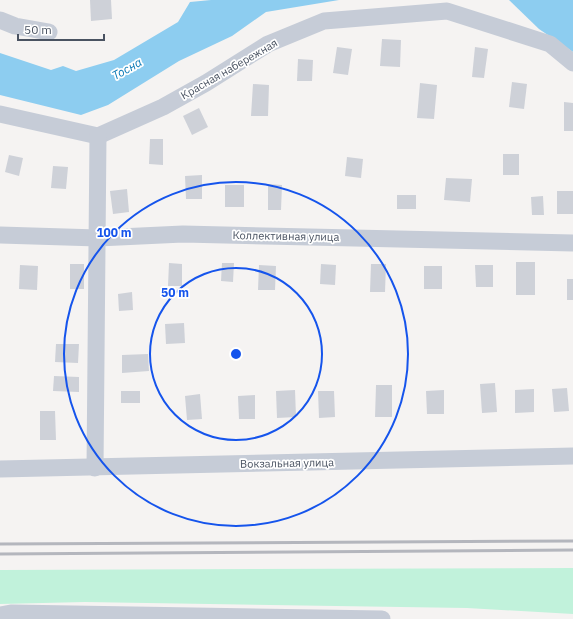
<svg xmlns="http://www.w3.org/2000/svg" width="573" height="619" font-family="'IBM Plex Sans',sans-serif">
<rect width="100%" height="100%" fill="#f5f3f2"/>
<polygon fill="#c1f2db" points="573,568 573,614 467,608 85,602 0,604 0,570"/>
<g fill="#8dcdf0">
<polygon points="211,0 339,0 266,12 232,36 179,61 108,105 81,115 0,95 0,53 51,70 63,66 76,71 114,60 178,22 190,2"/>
<polygon points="509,0 573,0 573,52 539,29"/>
</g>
<g fill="#ced1d8">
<polygon points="90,0 111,0 112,19 91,21"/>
<polygon points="382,39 401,40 400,67 380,66"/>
<polygon points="337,47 352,49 348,75 333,73"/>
<polygon points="475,47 488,49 484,78 472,77"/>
<polygon points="298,59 313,60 312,81 297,81"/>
<polygon points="512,82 527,84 524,109 509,107"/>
<polygon points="420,83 437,85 434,119 417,118"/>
<polygon points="253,84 269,85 268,116 251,116"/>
<polygon points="564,102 573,103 573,131 564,131"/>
<polygon points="199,108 208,127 192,135 183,116"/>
<polygon points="150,139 163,139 163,165 149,164"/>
<rect x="503" y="154" width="16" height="21"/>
<polygon points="9,155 23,158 19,176 5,172"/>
<polygon points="347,157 363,159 361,178 345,176"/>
<polygon points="53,166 68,167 66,189 51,188"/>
<polygon points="202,175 202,199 186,199 185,176"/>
<polygon points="446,178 472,179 470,202 444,200"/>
<polygon points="268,184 282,185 281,210 268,210"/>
<rect x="225" y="185" width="19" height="22"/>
<polygon points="127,189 129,212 113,214 110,191"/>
<rect x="557" y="191" width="16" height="23"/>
<rect x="397" y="195" width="19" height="14"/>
<polygon points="543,196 544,215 532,215 531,197"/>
<rect x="516" y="262" width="19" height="33"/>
<polygon points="169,263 182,264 182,286 168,286"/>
<polygon points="222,263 234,263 233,282 221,281"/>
<rect x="70" y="264" width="14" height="25"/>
<polygon points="321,264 336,265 335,285 320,284"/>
<polygon points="371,264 386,264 385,292 370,292"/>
<polygon points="20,265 38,266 37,290 19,289"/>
<polygon points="259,265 276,266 275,290 258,290"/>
<polygon points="475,265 493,265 493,287 476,287"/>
<rect x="424" y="266" width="18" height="23"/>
<rect x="567" y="279" width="6" height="21"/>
<polygon points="132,292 133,310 119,311 118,294"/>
<polygon points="184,323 185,343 166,344 165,324"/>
<polygon points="56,344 79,344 78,363 55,362"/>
<polygon points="148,354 149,371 122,373 122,355"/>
<polygon points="54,376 79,377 79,392 53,391"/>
<polygon points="495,383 497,412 482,413 480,384"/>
<polygon points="376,385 392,385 392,417 375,417"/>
<polygon points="567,388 569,411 554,412 552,389"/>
<polygon points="534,389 534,412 515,413 515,390"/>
<polygon points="295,390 296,417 277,418 276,391"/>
<polygon points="444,390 444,414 427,414 426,391"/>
<rect x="121" y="391" width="19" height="12"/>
<polygon points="318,391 334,391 335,417 319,418"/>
<polygon points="200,394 202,419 187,420 185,396"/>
<polygon points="255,395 255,419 239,419 238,396"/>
<polygon points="40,411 55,411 56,440 40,440"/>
</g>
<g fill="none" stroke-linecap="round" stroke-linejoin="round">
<g stroke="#c6ccd7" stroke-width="17">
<polyline points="0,20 15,26 49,32"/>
<polyline points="0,114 98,136 163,107 206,83 268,44 324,21 447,11 550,44 573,63"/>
<polyline points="0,235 98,238 183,234 573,243"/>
<polyline points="95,468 98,136"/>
<polyline points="0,469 573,456"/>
<polyline points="0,615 12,613 382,619"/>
</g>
<g stroke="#b4b6bd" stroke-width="3">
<polyline points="0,544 573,541"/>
<polyline points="0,554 573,550"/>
</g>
</g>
<g fill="none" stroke="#1554ec" stroke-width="2">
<circle cx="236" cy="354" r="86"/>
<circle cx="236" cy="354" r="172"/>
</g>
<g text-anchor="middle" stroke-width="3.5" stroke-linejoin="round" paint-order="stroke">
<g font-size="11" fill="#495261" stroke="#fff">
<text transform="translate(229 69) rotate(-30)" y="4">Красная набережная</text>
<text transform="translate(286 236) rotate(1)" y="4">Коллективная улица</text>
<text transform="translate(287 463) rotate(-1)" y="4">Вокзальная улица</text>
</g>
<g font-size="12" font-style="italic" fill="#0878b5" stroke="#fff">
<text transform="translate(127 69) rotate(-29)" y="4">Тосна</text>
</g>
</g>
<circle cx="236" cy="354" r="6" fill="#1554ec" stroke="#fff" stroke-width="2"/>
<g font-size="12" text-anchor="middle" font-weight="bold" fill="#1554ec" stroke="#fff" stroke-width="3.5" stroke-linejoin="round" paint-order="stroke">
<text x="114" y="237">100 m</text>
<text x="175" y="297">50 m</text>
</g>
<path d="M18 34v6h86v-6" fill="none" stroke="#495261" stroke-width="2"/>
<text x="24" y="34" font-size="12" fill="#495261" stroke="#ffffff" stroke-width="3" paint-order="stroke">50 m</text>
</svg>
